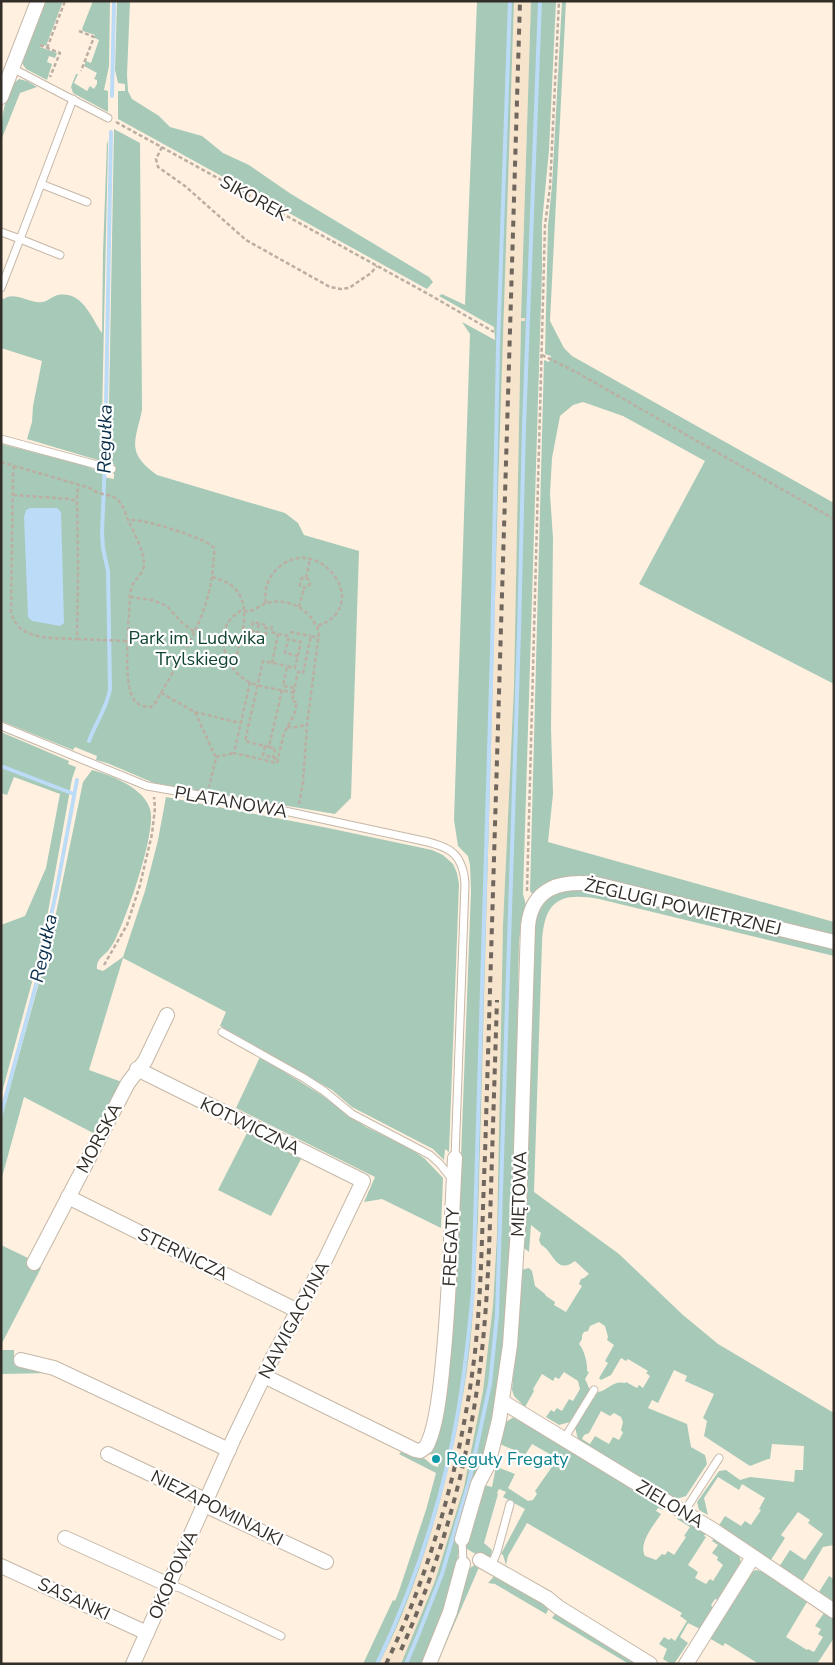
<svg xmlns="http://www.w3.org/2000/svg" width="835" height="1665" font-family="'Nunito Sans',sans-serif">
<rect width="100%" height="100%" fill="#fff0e0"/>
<polygon fill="#f7e4cd" points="514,1 531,1 521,318 525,318 525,321 521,321 514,686 503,925 497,1235 493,1305 483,1391 475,1438 464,1487 445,1551 435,1581 401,1664 379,1664 403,1612 426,1546 443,1489 462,1402 467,1368 473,1306 478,1219 498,490"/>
<g fill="#a6c9b8" fill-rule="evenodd">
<polygon points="44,1 63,1 46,46 41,44 40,47 57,53 55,58 49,56 47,62 52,64 47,80 26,69 22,63"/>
<polygon points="93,1 110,1 109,66 104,90 108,91 108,112 73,93 71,87 76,74 78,74 74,83 87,91 90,86 94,89 97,84 97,80 94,79 97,73 84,66 86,61 91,63 99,40 95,38 95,35 83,31 82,29"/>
<polygon points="117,1 130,1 127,75 128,91 132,99 159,116 170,127 202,136 223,153 249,165 291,194 429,277 433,282 427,289 118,119 118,91 125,91 125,84 118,83 115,70"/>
<path d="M477 1H514L498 490 478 1219C475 1269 474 1320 467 1370 455 1452 434 1535 403 1612 396 1630 387 1647 379 1664H363L393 1600 395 1601 399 1591 426 1510 436 1473 399 1454 401 1452C408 1455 413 1456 420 1457 427 1458 430 1466 438 1467L440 1456 429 1454 435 1446 441 1417 452 1341 456 1290 471 891 470 865 468 856 458 846 454 820 470 334 462 322 495 340 494 327 439 296 442 294 465 305Z"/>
<polygon points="531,1 556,1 549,150 542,223 542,269 523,894 526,905 522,916 519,942 514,1200 506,1323 499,1384 490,1430 459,1538 457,1567 446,1606 423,1664 401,1664 435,1581 464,1487 483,1391 493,1305 497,1235 503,925 514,686 521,321 525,321 525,318 521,318"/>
<polygon points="562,1 566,1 550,321 564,348 572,356 834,503 834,684 639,584 705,461 623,416 583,402 573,405 560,416 552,458 550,494 553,538 551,728 553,794 548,842 834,922 834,937 571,877 552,881 534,896 530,891 543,397 544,360 549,362 551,356 545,354 548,225 552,186"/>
<path d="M19 79 27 81 37 87 20 93 2 138C0 124 5 88 19 79Z"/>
<path d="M114 129 140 143 142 410C135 443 126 452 157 475L285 513 298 523 304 535 359 551 351 798 335 814 154 783 107 763 96 760 97 756 75 747 73 750 1 721V444L83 465 103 473V477L114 479V464L108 462Z"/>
<path d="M107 141 108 144 101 461 27 439 32 422 33 406 42 361 1 348V298L4 299C13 292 26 301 37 302 46 304 50 297 58 295 83 291 91 318 102 333L103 253Z"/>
<polygon points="1,732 69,761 68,764 76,767 72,779 46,923 32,982 1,1096 1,925 25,916 46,868 60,794 14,777 7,795 1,793"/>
<path d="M92 770C111 775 144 788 150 809 157 831 127 916 116 938 114 942 111 947 108 951 102 957 96 960 97 969L103 971 123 957 145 891 158 840 166 797 328 828 432 850 443 855 453 864 457 873 459 884 449 1152 445 1149 444 1160 433 1149 352 1107 332 1090 220 1026 226 1012 123 958 89 1070 122 1082 95 1134 24 1097 1 1181V1120L40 979 56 913 83 782Z"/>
<path d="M585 889 834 947V956L599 899C559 892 544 901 542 943L534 1192 619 1254 683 1315 718 1344 834 1413V1545L823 1547 802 1582 779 1567 790 1550 805 1560 823 1534 808 1523 810 1520 798 1512 781 1535 785 1538 769 1563 718 1527 725 1516 741 1526 745 1521 751 1525 761 1510 759 1509 765 1498 742 1484 739 1490 718 1477 704 1498 708 1515 699 1510 697 1502 719 1471 726 1470 740 1480 750 1477 794 1482 795 1470H803L804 1446 772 1444 770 1459H768L750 1466 704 1436 707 1421 703 1418 714 1394 685 1381 687 1376 674 1370 658 1403 652 1400 648 1408 687 1424 691 1447 705 1455 707 1464 686 1496 676 1499 578 1440 575 1427 598 1392C609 1390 613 1380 625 1383L626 1382 637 1388 639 1385 643 1388 650 1376 646 1373 648 1371 628 1359 626 1361 621 1358 611 1375 601 1380 599 1378 608 1363 605 1361 614 1345 607 1340 608 1337 605 1326 599 1322 590 1326 588 1331 584 1332 582 1335V1339L579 1344C584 1349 588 1364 587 1371L589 1372 585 1379 590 1390 570 1422 559 1425 546 1417 551 1410 554 1412 557 1408 562 1411 569 1399 573 1401 580 1389 578 1381 564 1372 559 1379 555 1377 553 1381 542 1374 533 1389 534 1391 525 1407 514 1396 512 1390 521 1270 529 1268 532 1271 535 1286 545 1294 546 1296 555 1302 554 1305 566 1312 582 1286 579 1284 581 1279 584 1278 589 1274 575 1261C556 1276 553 1250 541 1245L539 1240 541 1233 531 1225 529 1252 524 1248 534 926C537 910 548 894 565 890 571 889 579 890 585 889ZM601 1411 610 1416 614 1413 621 1417 623 1422 621 1430 623 1433 619 1440 613 1437 609 1444 595 1436 590 1444 582 1439 584 1435 589 1433Z"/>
<polygon points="260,1057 320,1094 366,1127 410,1148 425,1159 443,1178 441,1228 382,1199 364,1202 375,1177 236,1108"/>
<polygon points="248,1131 301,1159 271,1216 218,1190"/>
<polygon points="1,1245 28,1258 41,1268 1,1345"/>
<polygon points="1,1350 14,1350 14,1365 48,1371 49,1373 1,1374"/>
<path d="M517 1417 665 1507 663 1510 658 1508 656 1511 661 1514C654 1525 638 1543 645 1556L656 1560 662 1554 665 1555 668 1551 674 1555 686 1537 684 1536 690 1527 677 1519 680 1515 707 1532 704 1536 706 1537 688 1565 698 1572 695 1578 706 1584 710 1579 713 1581 723 1565 717 1560 718 1557 712 1553 718 1545 712 1541 715 1537 739 1554 741 1563 718 1600 715 1599 711 1605 714 1610 700 1629 688 1623 680 1637 688 1643 674 1664H671L663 1659 667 1649 659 1644 664 1637 669 1640 671 1638 675 1641 687 1621 680 1616 682 1613 527 1523 508 1556 506 1565 503 1555 501 1554 525 1509 503 1497 506 1492 499 1489 497 1493 498 1494 484 1543 492 1550 491 1556C483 1558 472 1553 466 1548L465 1545 484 1485 492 1487 495 1472 494 1466 515 1474 508 1488 528 1501 533 1500 537 1494 535 1491 556 1461 553 1456 532 1444 525 1455 500 1444 506 1422 512 1418Z"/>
<polygon points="475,1565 480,1565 437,1664 433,1664 468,1569"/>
<path d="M756 1570 766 1572 834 1616V1638L817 1664H759L725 1643 723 1646 709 1638 749 1574ZM807 1602 824 1613 815 1626 821 1629 818 1634 823 1637 814 1652 808 1649 807 1650 786 1637Z"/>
<polygon points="497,1573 551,1604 546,1614 495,1584 488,1583"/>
<polygon points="829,1576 834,1579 834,1606 817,1595"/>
<polygon points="555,1614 636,1664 629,1664 552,1618"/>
</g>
<polygon fill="#bcdbf7" points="30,508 57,508 61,512 64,623 60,626 32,621 28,617 24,517 26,510"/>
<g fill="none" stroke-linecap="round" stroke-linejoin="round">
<g stroke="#bcdbf7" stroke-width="4">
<polyline points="112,96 114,1"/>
<path d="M89 741C95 724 107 708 110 689L108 571 103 548 102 533 105 461 111 132"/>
<polyline points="1,766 74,794"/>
<polyline points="1,1114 37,981 57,888 77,780"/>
<path d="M377 1664C415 1584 443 1499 458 1412 465 1372 469 1332 473 1291L492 650 498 346 510 1"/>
<polyline points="406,1664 419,1633 442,1574 469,1482 490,1384 497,1315 519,632 524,426 540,1"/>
</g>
<g stroke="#c5b8a8" stroke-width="9">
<g id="service">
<polyline points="12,68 108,118"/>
<polyline points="41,184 73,99"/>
<polyline points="1,232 20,239 1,288"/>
<polyline points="60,255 20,239 41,184 87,202"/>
<polyline points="1,439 112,469"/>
<path d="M1 726 147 786 257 805 419 840C448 846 463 852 465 884L455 1158"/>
<polyline points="222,1032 304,1078 324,1091 352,1114 430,1155 440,1164 452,1179"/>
<polyline points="564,1439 594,1390"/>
<polyline points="684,1512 719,1458"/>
<polyline points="462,1539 463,1564"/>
<polyline points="491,1566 497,1552 510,1504"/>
<polyline points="169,1585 180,1588 281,1636"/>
</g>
</g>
<g stroke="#c5b8a8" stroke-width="16">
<g id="minor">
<polyline points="1,97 38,1"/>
<polyline points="68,1197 298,1311"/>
<polyline points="34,1263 128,1083 145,1061 167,1015"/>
<polyline points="21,1360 54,1368 229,1450"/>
<path d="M264 1376 415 1450 420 1451 426 1447C437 1428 441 1383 443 1361 450 1294 451 1226 455 1158"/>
<polyline points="503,1402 715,1531 834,1611"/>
<polyline points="108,1454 197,1496 213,1509 326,1562"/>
<polyline points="65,1538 169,1585"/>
<path d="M462 1539 478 1484 488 1465 499 1420 510 1345 519 1214 528 926C532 887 561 880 596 884L834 942"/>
<polyline points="480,1560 547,1598 558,1607 650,1664"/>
<polyline points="1,1566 147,1633"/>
<polyline points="133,1664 233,1440 273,1357 326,1258 363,1181 137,1069"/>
<polyline points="429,1664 450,1612 463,1564"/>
<polyline points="686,1664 753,1557"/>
</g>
</g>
<g stroke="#bbafa3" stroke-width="2.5" stroke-dasharray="4 2.5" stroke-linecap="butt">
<polyline points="79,31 94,37 81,71"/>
<polyline points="40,45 60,53 50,77"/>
<polyline points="47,48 65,1"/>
<polyline points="116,122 430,295 494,332"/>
<polyline points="162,147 156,159 158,167 185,186 246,240 330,287 341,289 349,288 371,273 377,266"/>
<polyline points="542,355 578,373 834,519"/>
<path d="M1 462 90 488C98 496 113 493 119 501 123 506 126 514 128 520 142 518 206 538 214 548 215 555 213 561 213 567 209 618 180 658 156 702L151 707C143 707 135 704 132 696 124 678 128 633 129 612 130 605 129 596 131 589 133 579 145 574 144 563 144 551 133 531 128 520"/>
<path d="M14 466 13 475 11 613C19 641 53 638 77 639L78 570 77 493 79 485"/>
<polyline points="13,495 71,499 77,502"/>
<path d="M212 577C262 589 241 635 233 669"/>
<polyline points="306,578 309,580 310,584 308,587 304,588 300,586 300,582 302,578 306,578 310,559"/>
<polyline points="130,597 152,600 167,606 182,623 195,632"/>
<path d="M266 603C264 590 267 580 276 570 317 528 376 607 317 626"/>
<polyline points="299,607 304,588"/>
<polyline points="272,626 271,632 278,634 272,663"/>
<polyline points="251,631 266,634"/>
<polyline points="290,632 311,636"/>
<polyline points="278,634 288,636"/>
<polyline points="240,637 264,643 267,628 265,628 266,625 253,622 249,639"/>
<polyline points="77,639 128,641"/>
<polyline points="255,641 259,624"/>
<polyline points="250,682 234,753 277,763 284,733 294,715 297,702 292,701 298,672 303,673 311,636 319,638"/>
<polyline points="294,688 283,686 287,666 295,668 301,642 288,639 285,653 298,656"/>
<polyline points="282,690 269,747 245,741 263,661 287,666"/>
<polyline points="161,693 195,712 240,723"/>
<path d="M294 693C280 689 262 688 249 682 224 669 211 629 239 612 243 609 245 612 250 611 256 610 261 604 267 603 289 597 311 610 319 632L307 725 303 782 299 804"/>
<polyline points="195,712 216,758 209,787"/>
<path d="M287 727C294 728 300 726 307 725"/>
<polyline points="265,746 263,755 278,759"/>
<polyline points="269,747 275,748 273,757"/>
<polyline points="216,757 234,753"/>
<polyline points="527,891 545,225 550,187 559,1"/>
<polyline points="104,965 127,925 140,885 152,834 155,808 154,797"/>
</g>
<use href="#service" stroke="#fff" stroke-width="7"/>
<use href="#minor" stroke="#fff" stroke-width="14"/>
<g stroke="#6f665d" stroke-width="4" stroke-dasharray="6 6" stroke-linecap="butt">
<path d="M401 1650C438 1568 464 1479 477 1389 487 1323 489 1256 491 1189 493 1126 495 1063 497 1000"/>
<path d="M386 1664C433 1566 462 1459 475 1352 482 1286 482 1220 485 1155L520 1"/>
</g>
</g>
<circle fill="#0f9aa8" stroke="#fff" stroke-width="2" cx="436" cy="1459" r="5"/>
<g text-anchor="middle" stroke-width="4.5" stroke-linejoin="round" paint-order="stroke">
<g font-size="18" fill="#332d27" stroke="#fff">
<text transform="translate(254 198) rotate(29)" y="6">SIKOREK</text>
<text transform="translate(231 802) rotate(10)" y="6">PLATANOWA</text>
<text transform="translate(683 907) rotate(13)" y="6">ŻEGLUGI POWIETRZNEJ</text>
<text transform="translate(250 1126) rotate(26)" y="6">KOTWICZNA</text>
<text transform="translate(99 1138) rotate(-62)" y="6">MORSKA</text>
<text transform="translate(519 1194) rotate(-88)" y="6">MIĘTOWA</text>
<text transform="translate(451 1247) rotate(-87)" y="6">FREGATY</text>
<text transform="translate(183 1254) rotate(26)" y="6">STERNICZA</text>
<text transform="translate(294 1320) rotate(-62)" y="6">NAWIGACYJNA</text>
<text transform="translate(670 1504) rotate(31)" y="6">ZIELONA</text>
<text transform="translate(217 1508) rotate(27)" y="6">NIEZAPOMINAJKI</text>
<text transform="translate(173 1575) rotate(-66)" y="6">OKOPOWA</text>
<text transform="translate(74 1599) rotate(25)" y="6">SASANKI</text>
</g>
<g font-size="18" fill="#104430" stroke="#fff">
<text x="197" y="644">Park im. Ludwika<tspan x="197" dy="21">Trylskiego</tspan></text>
</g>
<g font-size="18" fill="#0d838f" stroke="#fff" text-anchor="start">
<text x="446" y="1465">Reguły Fregaty</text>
</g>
<g font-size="19" font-style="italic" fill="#092e4a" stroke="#fff">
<text transform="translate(104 439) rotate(-89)" y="7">Regułka</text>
<text transform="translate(43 948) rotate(-78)" y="7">Regułka</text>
</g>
</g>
<rect width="835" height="1665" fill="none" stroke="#332d27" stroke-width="5"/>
</svg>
